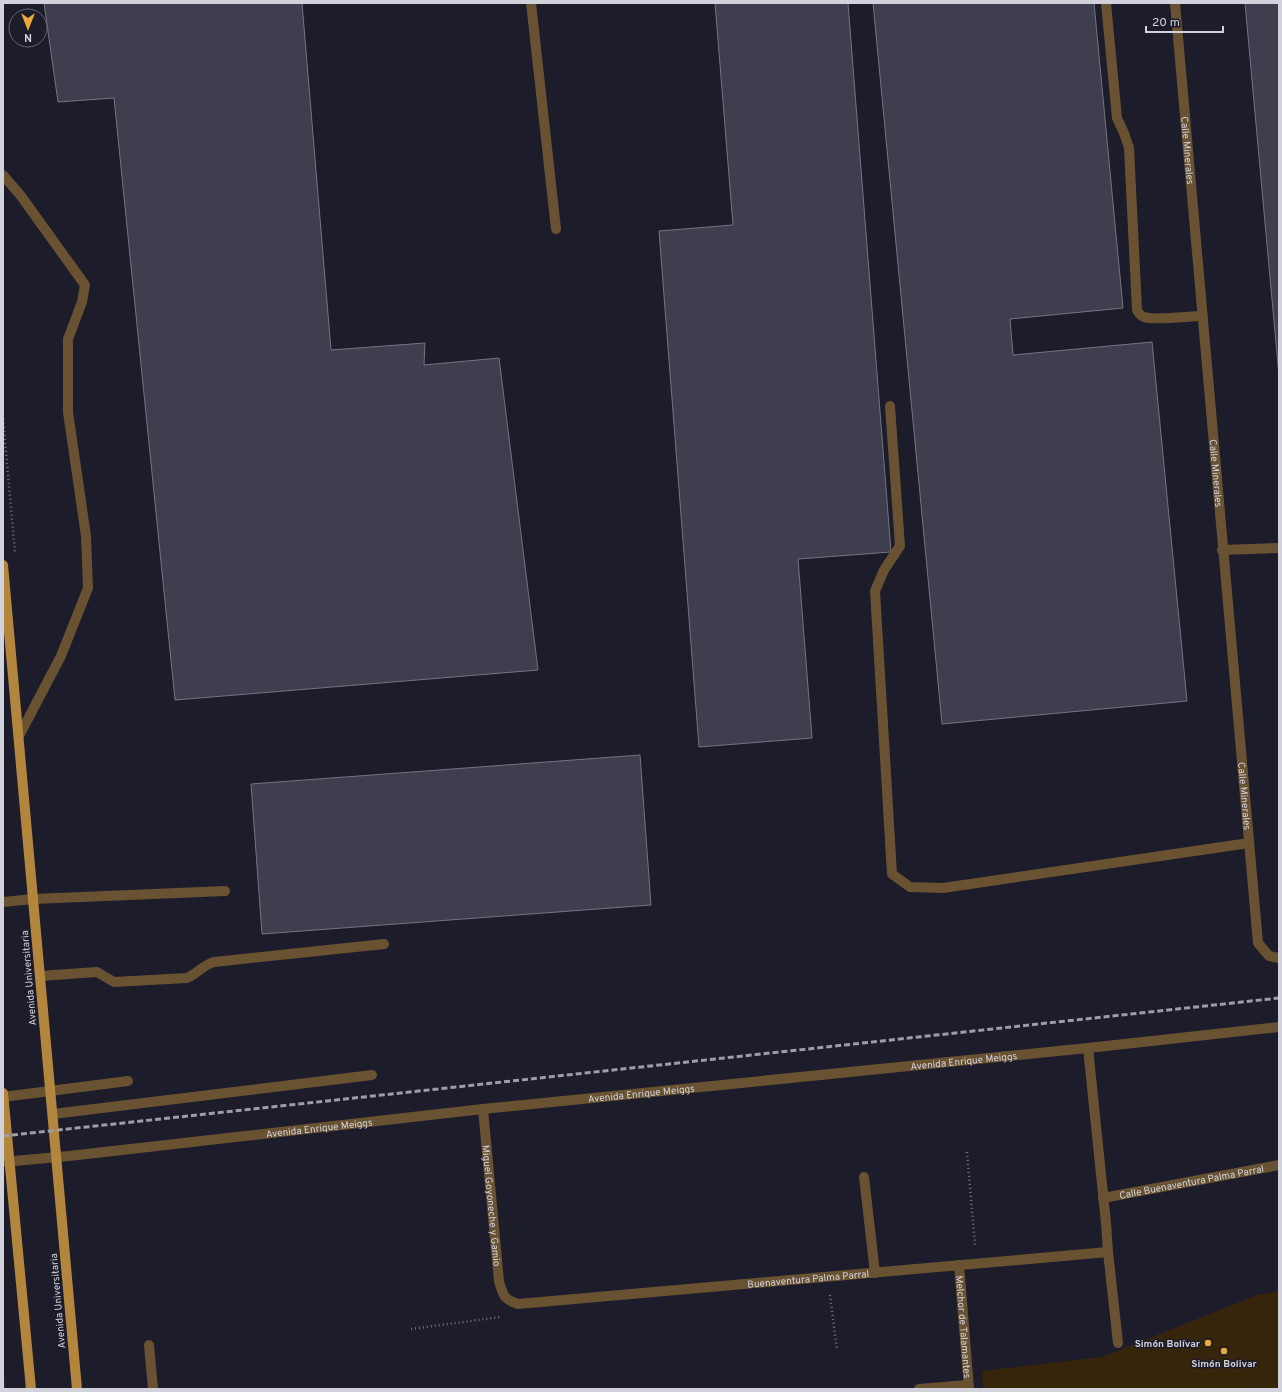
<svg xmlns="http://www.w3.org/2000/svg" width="1282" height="1392" font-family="Overpass,sans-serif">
<rect width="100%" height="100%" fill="#1d1c2a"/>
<polygon fill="#36250a" points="1279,1291 1279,1389 983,1389 982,1371 1102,1357 1257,1295"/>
<g fill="#3f3e4e" stroke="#747485">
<polygon points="44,3 302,3 331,350 425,343 424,365 499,358 538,670 175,700 114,98 58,102"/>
<polygon points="715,3 848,3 891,552 798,559 812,738 699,747 659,231 733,225"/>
<polygon points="873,3 1094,3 1123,308 1010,319 1013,355 1152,342 1187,701 942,724"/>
<polygon points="1245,3 1279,3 1279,376"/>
<polygon points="640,755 651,905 262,934 251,784"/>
</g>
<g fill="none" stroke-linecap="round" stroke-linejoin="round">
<g stroke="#72727e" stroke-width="2.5" stroke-dasharray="1 3" stroke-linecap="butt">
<polyline points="3,419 15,552"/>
<polyline points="967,1152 975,1245"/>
<polyline points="830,1295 837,1350"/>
<polyline points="411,1329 500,1317"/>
<polyline points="3,1380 4,1389"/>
</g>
<g stroke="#685232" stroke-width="10">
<polyline points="531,3 556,229"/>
<path d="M1106 3 1117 118 1124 133 1129 148 1137 310C1139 313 1140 316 1144 317 1154 321 1190 316 1202 316"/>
<path id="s1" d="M1175 3 1258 943 1269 956 1279 958"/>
<polyline points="3,175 21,196 85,285 82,302 68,339 68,412 86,536 88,588 61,656 19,736"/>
<polyline points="890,406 900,546 884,570 875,591 892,874 910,887 943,888 1249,843"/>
<polyline points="1222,550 1279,548"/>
<polyline points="3,902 33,899 225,891"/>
<path d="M40 976 97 972 114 982 187 978C197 974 203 965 214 962L384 944"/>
<polyline points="1088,1048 1106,1223 1108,1252 1118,1343"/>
<polyline points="3,1097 128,1081"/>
<path id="s2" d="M483 1109 499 1281C503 1295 503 1299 518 1304L1108 1252"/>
<polyline points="53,1114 372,1075"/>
<path id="s3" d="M3 1162 69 1156 483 1109 1088 1048 1279 1027"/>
<polyline points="864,1177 875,1273"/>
<path id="s4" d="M1103 1198 1279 1165"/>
<path id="s5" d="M959 1265 969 1389"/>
<polyline points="149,1345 153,1389"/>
<polyline points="919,1389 968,1385"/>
</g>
<g stroke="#b3863e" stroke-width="10">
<polyline points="3,565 77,1389"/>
<polyline points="3,1093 31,1389"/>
</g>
<polyline stroke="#9d9ca8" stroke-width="3" stroke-dasharray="6 3" stroke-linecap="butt" points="3,1136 1279,998"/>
</g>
<g fill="#ebaa39" stroke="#1d1c2a" stroke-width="1.5">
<circle cx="1208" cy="1343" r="4"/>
<circle cx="1224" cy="1351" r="4"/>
</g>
<g text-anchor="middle" stroke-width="3" stroke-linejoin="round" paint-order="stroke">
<g font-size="10" fill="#d2d2dc" stroke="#1d1c2a">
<text dy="4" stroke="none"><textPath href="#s1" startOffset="148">Calle Minerales</textPath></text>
<text dy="4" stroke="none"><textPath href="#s1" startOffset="472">Calle Minerales</textPath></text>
<text dy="4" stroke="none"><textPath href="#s1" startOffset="796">Calle Minerales</textPath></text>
<text transform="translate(28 978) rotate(-95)" y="4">Avenida Universitaria</text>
<text dy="4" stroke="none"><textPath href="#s3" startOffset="966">Avenida Enrique Meiggs</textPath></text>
<text dy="4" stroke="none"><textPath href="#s3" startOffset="642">Avenida Enrique Meiggs</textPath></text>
<text dy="4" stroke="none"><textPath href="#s3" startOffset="318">Avenida Enrique Meiggs</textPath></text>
<text dy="4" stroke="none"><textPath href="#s4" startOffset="90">Calle Buenaventura Palma Parral</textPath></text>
<text dy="4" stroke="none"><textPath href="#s2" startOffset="97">Miguel Goyoneche y Gamio</textPath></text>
<text dy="4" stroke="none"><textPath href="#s2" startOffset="496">Buenaventura Palma Parral</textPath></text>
<text transform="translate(57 1301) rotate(-95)" y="4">Avenida Universitaria</text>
<text dy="4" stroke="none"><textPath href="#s5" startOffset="62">Melchor de Talamantes</textPath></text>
</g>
<g font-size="10" font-weight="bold" fill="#d2d2dc" stroke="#1d1c2a" text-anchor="end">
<text x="1200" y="1347">Simón Bolívar</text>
<text x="1224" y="1367" text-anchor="middle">Simón Bolivar</text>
</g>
</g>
<rect width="1282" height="1392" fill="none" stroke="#d2d2dc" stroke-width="8"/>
<g transform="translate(28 28) rotate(180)"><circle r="19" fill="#1d1c2a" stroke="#656571"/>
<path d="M0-3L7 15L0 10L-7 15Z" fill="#ebaa39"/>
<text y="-6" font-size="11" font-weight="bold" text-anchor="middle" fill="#d2d2dc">N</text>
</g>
<path d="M1146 26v6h77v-6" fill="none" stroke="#d2d2dc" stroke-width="2"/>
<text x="1152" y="26" font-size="12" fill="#d2d2dc" stroke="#1d1c2a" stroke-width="3" paint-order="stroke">20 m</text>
</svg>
